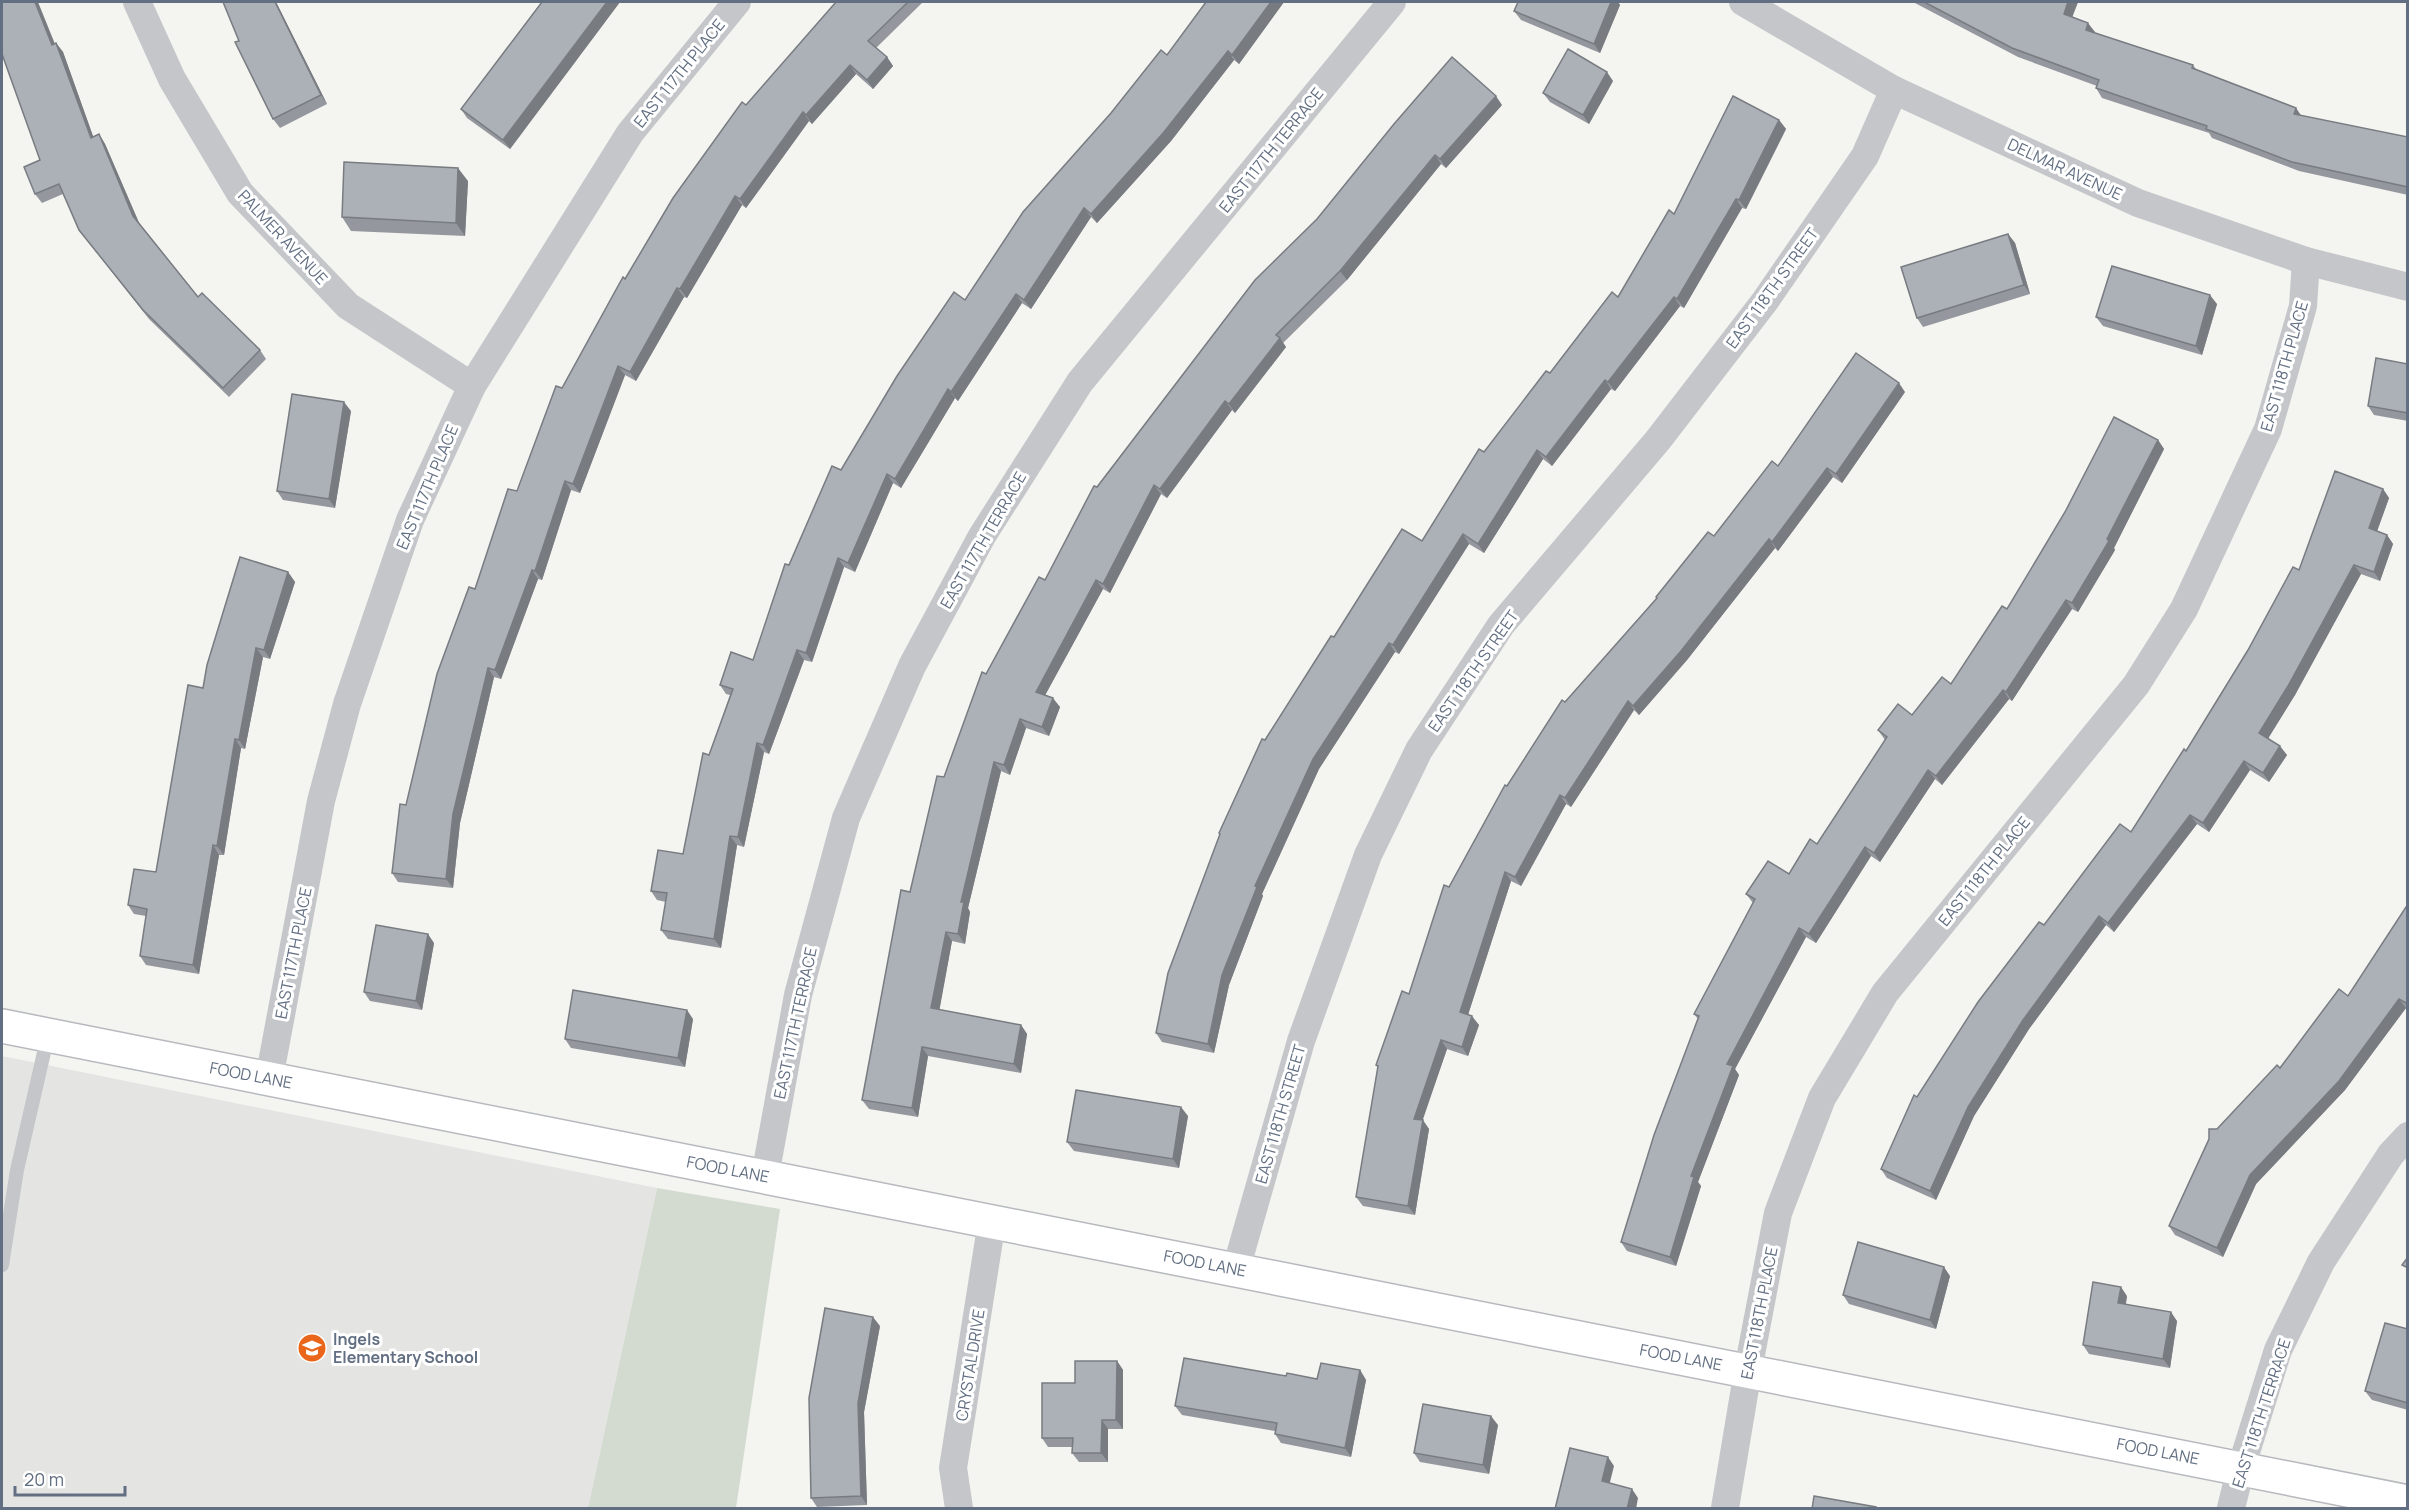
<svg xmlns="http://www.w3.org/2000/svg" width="2409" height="1510" font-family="Manrope,sans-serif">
<rect width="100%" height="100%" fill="#f4f4f0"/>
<polygon fill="#e4e5e3" points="2,1056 657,1188 588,1508 2,1508"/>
<polygon fill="#d3dbd1" points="657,1188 780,1209 736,1508 588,1508"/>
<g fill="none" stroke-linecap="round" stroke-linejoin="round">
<g stroke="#b6b9be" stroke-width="36">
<polyline id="secondary" points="2,1026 2408,1502"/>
</g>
<polyline stroke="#c4c6ca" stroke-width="14" points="2,1265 17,1170 48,1035"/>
<g stroke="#c4c6ca" stroke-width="28">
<polyline points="137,2 172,79 240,193 348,306 472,386"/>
<polyline points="1743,2 1894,90 2138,203 2306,261 2408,287"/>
<polyline points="269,1079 321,801 347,704 410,520 472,386 630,133 737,2"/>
<polyline points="765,1176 798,995 846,818 912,666 982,536 1080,382 1392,2"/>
<polyline points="1236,1269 1301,1041 1368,855 1419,750 1501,625 1658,440 1765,301 1865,156 1894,90"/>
<polyline points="959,1508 953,1468 992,1221"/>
<polyline points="1725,1508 1748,1370 1778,1213 1822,1098 1885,993 2136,685 2184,609 2268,429 2303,306 2306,261"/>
<polyline points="2231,1508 2241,1468 2278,1350 2321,1262 2391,1154 2408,1136"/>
</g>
<use href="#secondary" stroke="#fff" stroke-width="33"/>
</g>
<g fill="#94989e">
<polygon points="276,2 327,104 280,128 273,119 239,41"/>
<polygon points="542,2 620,2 510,149 467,118 461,109"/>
<polygon points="836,2 923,2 876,48 887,57 893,66 873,89 856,74 812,124 809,121 746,208 742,205 687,298 684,297 636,381 625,375 580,493 571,490 542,580 538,579 501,679 494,677 460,823 453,888 398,882 392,873 406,805 475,589 562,388 625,279 746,105"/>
<polygon points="1284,2 1239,64 1234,60 1171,141 1097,223 1091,217 1031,309 1022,303 958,401 955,398 901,488 893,483 855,572 844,567 812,662 804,660 769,754 764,752 744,847 737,845 721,948 668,939 661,930 666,902 657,900 651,891 683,854 709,755 730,695 726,694 720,685 753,660 789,565 841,470 965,300 1167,55"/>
<polygon points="1518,2 1618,2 1620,5 1600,53 1521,20 1514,11"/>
<polygon points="1913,2 2078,2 2072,17 2095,32 2094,33 2193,65 2196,69 2296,108 2301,116 2408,137 2408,195 2299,171 2212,138 2209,133 2102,98 2096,88 2097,86 2018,57"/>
<polygon points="56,43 63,52 93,137 99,134 105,144 139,223 198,297 260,350 266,359 229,397 149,319 79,230 63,194 42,203 35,194 55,44"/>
<polygon points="1613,81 1589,124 1550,102 1543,93"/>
<polygon points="1502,105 1446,168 1441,164 1347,280 1283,343 1286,347 1235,413 1232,410 1167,498 1161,494 1110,593 1103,589 1045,695 1060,707 1049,736 1026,728 1010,775 1001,771 968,908 970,912 965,944 952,941 939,1010 1021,1025 1027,1034 1021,1073 928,1056 918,1117 869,1109 862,1100 910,892 944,777 986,674 1045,580 1097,487 1255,280"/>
<polygon points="1779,120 1786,129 1746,209 1742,208 1684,308 1680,306 1615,391 1611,389 1552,466 1543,459 1484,553 1469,544 1399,654 1395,652 1319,769 1262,894 1263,896 1229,985 1214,1053 1162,1042 1156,1033 1220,835 1219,833 1265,740 1334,637 1422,541 1484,452 1550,373 1618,297 1674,214"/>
<polygon points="468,181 465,236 351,231 342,217"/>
<polygon points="2008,234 2015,243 2030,294 1923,327 1917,318"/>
<polygon points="2217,304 2202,355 2103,326 2096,317"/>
<polygon points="2408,364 2408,421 2374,415 2368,406"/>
<polygon points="1905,392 1842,483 1833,477 1778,551 1775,548 1687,660 1639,715 1634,710 1571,807 1566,804 1521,886 1511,881 1468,1015 1479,1025 1468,1056 1447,1049 1422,1120 1429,1129 1415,1215 1363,1206 1356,1197 1378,1068 1376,1065 1409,994 1449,887 1507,786 1565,702 1778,466"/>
<polygon points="351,411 335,508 283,500 277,491"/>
<polygon points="2158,440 2164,449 2114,548 2115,550 2078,612 2072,609 2012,701 2009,699 1942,785 1935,779 1880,862 1871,856 1816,943 1806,937 1735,1069 1739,1075 1698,1182 1701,1186 1676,1266 1627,1251 1621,1242 1698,1019 1694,1014 1753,903 1746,894 1789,874 1817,844 1885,740 1878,730 1912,715 1951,684 2007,609"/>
<polygon points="2383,489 2389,498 2377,531 2387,535 2393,544 2380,581 2361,574 2295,695 2268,738 2287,755 2269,782 2250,770 2209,832 2197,824 2114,932 2106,925 2029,1029 1974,1116 1936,1200 1887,1178 1881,1169 1917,1097 2044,925 2131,832 2186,751 2299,570"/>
<polygon points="288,572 295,582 270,659 263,657 245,749 241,748 224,855 219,855 199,974 146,965 140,956 146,916 134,914 128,905 156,872 203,688"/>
<polygon points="2408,907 2408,1009 2406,1008 2345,1090 2256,1184 2223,1257 2175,1235 2169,1226 2217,1129 2280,1068 2348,996"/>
<polygon points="434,943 422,1010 370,1001 364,992"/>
<polygon points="693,1019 685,1067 571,1048 565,1039"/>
<polygon points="1188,1116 1179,1168 1074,1151 1067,1142"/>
<polygon points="1950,1276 1936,1329 1849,1304 1843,1295"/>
<polygon points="2127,1296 2126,1304 2177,1321 2170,1368 2089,1354 2083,1345"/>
<polygon points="880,1326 864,1412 867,1505 817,1507 811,1498"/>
<polygon points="2408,1329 2408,1410 2372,1400 2365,1391"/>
<polygon points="1117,1361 1123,1370 1123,1429 1108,1429 1108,1462 1079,1462 1072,1453 1072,1447 1048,1447 1042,1438 1075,1383"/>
<polygon points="1360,1370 1366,1380 1351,1457 1281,1443 1275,1434 1275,1431 1182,1415 1175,1406 1286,1376 1317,1379"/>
<polygon points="1498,1425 1489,1474 1420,1462 1414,1453"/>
</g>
<g fill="#787c81">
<polygon points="35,2 38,2 59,54 52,45"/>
<polygon points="275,2 276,2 327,104 321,95"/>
<polygon points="607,2 620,2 510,149 503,140"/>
<polygon points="1271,2 1284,2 1239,64 1232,55"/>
<polygon points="1611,2 1618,2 1620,5 1600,53 1594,44"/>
<polygon points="2068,2 2078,2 2070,23 2064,14"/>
<polygon points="2088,23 2095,32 2092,39 2086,30"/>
<polygon points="56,43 63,52 97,147 91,138"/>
<polygon points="1228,51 1234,60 1171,141 1097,223 1091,214"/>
<polygon points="887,57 893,66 873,89 867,80"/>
<polygon points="850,65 856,74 812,124 806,115"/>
<polygon points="1607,72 1613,81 1589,124 1583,115"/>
<polygon points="1496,96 1502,105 1446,168 1440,159"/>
<polygon points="2296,108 2302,117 2294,114"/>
<polygon points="803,112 809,121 746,208 740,199"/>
<polygon points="1779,120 1786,129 1746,209 1739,200"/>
<polygon points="99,134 105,144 140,225 133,216"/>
<polygon points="1435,155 1441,164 1347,280 1340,271"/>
<polygon points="458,168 468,181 465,236 456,223"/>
<polygon points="735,196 742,205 687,298 680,289"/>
<polygon points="1736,199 1742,208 1684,308 1677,299"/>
<polygon points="1084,208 1091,217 1031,309 1024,300"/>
<polygon points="2008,234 2015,243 2030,294 2024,285"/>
<polygon points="677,288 684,297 636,381 630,372"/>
<polygon points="1016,294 1022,303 958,401 951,392"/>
<polygon points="2210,295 2217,304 2202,355 2196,346"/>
<polygon points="1674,297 1680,306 1615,391 1608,382"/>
<polygon points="1280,338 1286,347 1235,413 1229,404"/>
<polygon points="618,366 625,375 580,493 573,484"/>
<polygon points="1605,380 1611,389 1552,466 1546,457"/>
<polygon points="1899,383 1905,392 1842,483 1836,474"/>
<polygon points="948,389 955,398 901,488 895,479"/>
<polygon points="1225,401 1232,410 1167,498 1160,489"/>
<polygon points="344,402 351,411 335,508 329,499"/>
<polygon points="2158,440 2164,449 2114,548 2115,550 2078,612 2072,603 2107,539"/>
<polygon points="1537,450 1543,459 1484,553 1478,544"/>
<polygon points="1827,468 1833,477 1778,551 1772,542"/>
<polygon points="887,474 893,483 855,572 848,563"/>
<polygon points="565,481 571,490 542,580 535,571"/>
<polygon points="1154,485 1161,494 1110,593 1103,584"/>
<polygon points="2383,489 2389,498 2375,537 2369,528"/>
<polygon points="1463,534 1469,544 1399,654 1393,645"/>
<polygon points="2387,535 2393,544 2380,581 2374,572"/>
<polygon points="1769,539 1775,548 1687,660 1639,715 1633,706"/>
<polygon points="838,558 844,567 812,662 806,653"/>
<polygon points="2354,565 2361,574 2295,695 2266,742 2259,733"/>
<polygon points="532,570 538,579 501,679 495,670"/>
<polygon points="288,572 295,582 270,659 264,650"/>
<polygon points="1096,580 1103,589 1042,701 1036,692"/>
<polygon points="2066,600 2072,609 2012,701 2006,692"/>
<polygon points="1389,643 1395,652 1319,769 1262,894 1263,896 1229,985 1214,1053 1208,1044 1222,975 1255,886 1313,759"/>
<polygon points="256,648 263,657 245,749 239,740"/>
<polygon points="797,650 804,660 769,754 763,745"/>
<polygon points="488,668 494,677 460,823 453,888 446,879 453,814"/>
<polygon points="2003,690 2009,699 1942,785 1936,776"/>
<polygon points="1053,698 1060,707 1049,736 1042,727"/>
<polygon points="1628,701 1634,710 1571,807 1565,798"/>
<polygon points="1020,719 1026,728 1010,775 1004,765"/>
<polygon points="235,739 241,748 224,855 217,846"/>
<polygon points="757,743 764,752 744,847 738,837"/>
<polygon points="2280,746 2287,755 2269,782 2263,773"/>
<polygon points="2244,761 2250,770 2209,832 2203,823"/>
<polygon points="994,762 1001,771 968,908 970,912 965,944 958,934 961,902"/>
<polygon points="1928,770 1935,779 1880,862 1874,853"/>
<polygon points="1560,795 1566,804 1521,886 1515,877"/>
<polygon points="2190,815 2197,824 2114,932 2108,923"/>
<polygon points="730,836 737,845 721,948 714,939"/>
<polygon points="213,845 219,855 199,974 193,965"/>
<polygon points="1865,847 1871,856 1816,943 1809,934"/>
<polygon points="1505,872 1511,881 1466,1021 1460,1012"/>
<polygon points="2099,916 2106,925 2029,1029 1974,1116 1936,1200 1930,1191 1968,1107 2023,1020"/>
<polygon points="1799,928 1806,937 1735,1069 1739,1075 1698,1182 1701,1186 1676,1266 1670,1257 1691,1176 1727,1064"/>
<polygon points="946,932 952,941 938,1018 931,1008"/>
<polygon points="428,934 434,943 422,1010 416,1001"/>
<polygon points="2399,999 2406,1008 2345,1090 2256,1184 2223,1257 2217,1248 2250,1175"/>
<polygon points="687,1010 693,1019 685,1067 678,1058"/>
<polygon points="1472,1016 1479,1025 1468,1056 1462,1047"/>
<polygon points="1021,1025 1027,1034 1021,1073 1014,1064"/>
<polygon points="1441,1040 1447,1049 1420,1128 1414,1119"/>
<polygon points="922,1047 928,1056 918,1117 912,1108"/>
<polygon points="1181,1107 1188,1116 1179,1168 1173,1159"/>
<polygon points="1423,1120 1429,1129 1415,1215 1408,1206"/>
<polygon points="1944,1267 1950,1276 1936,1329 1930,1320"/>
<polygon points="2121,1287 2127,1296 2124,1312 2118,1303"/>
<polygon points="2171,1312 2177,1321 2170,1368 2163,1359"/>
<polygon points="873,1317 880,1326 864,1412 867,1505 861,1496 858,1403"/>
<polygon points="1117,1361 1123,1370 1123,1429 1116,1420"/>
<polygon points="1360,1370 1366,1380 1351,1457 1345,1448"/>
<polygon points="1491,1416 1498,1425 1489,1474 1483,1465"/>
<polygon points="1102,1420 1108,1429 1108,1462 1101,1453"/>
<polygon points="1608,1457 1614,1466 1608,1490 1602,1481"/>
<polygon points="1632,1489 1638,1498 1636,1509 1627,1509"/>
</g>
<g fill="#acb1b8" stroke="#787c81" stroke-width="1.5">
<polygon points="2,2 35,2 52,45 56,43 91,138 99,134 133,216 198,297 202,293 260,350 223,388 143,310 79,230 59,184 35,194 24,167 40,160 2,54"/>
<polygon points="223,2 275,2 321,95 273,119 235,42 239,41"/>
<polygon points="542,2 607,2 503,140 461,109"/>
<polygon points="836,2 908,2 868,41 887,57 867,80 850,65 806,115 803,112 740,199 735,196 680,289 677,288 630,372 618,366 573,484 565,481 535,571 532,570 495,670 488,668 453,814 446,879 392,873 400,804 406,805 437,674 469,587 475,589 508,489 517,491 556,386 562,388 623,277 625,279 673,198 742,102 746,105"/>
<polygon points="1206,2 1271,2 1232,55 1228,51 1164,132 1091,214 1084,208 1024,300 1016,294 951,392 948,389 895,479 887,474 848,563 838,558 806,653 797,650 763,745 757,743 738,837 730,836 714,939 661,930 667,893 651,891 658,850 683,854 703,753 709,755 733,689 720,685 731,652 753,660 785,564 789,565 832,466 841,470 897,376 954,292 965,300 1023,212 1111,113 1161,50 1167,55"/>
<polygon points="1518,2 1611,2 1594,44 1514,11"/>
<polygon points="1924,2 2068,2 2064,14 2088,23 2086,30 2193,65 2192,68 2296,108 2294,114 2408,137 2408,187 2292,162 2206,129 2207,126 2096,88 2099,80 2012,48"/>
<polygon points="1568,49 1607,72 1583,115 1543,93"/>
<polygon points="1452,57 1496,96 1440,159 1435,155 1340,271 1276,335 1280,338 1229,404 1225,401 1160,489 1154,485 1103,584 1096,580 1036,692 1053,698 1042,727 1020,719 1004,765 994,762 961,902 964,902 958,934 946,932 931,1008 1021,1025 1014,1064 922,1047 912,1108 862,1100 901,890 910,892 937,776 944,777 982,672 986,674 1039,577 1045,580 1094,486 1097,487 1255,280 1317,219 1394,124"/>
<polygon points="1733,96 1779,120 1739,200 1736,199 1677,299 1674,297 1608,382 1605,380 1546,457 1537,450 1478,544 1463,534 1393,645 1389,643 1313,759 1255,886 1257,887 1222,975 1208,1044 1156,1033 1168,973 1220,834 1219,833 1262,739 1265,740 1331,636 1334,637 1402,529 1422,541 1479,449 1484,452 1546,371 1550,373 1612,292 1618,297 1669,210 1674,214"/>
<polygon points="344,162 458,168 456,223 342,217"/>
<polygon points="2008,234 2024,285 1917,318 1901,267"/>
<polygon points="2112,266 2210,295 2196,346 2096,317"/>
<polygon points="1856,353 1899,383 1836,474 1827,468 1772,542 1769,539 1681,651 1633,706 1628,701 1565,798 1560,795 1515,877 1505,872 1460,1012 1472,1016 1462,1047 1441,1040 1414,1119 1423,1120 1408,1206 1356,1197 1378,1066 1376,1065 1402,991 1409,994 1444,885 1449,887 1505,785 1507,786 1562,700 1565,702 1657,598 1656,597 1708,532 1714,536 1772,461 1778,466"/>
<polygon points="2376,358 2408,364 2408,413 2368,406"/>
<polygon points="292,394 344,402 329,499 277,491"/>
<polygon points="2114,417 2158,440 2107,539 2109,541 2072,603 2066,600 2006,692 2003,690 1936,776 1928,770 1874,853 1865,847 1809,934 1799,928 1727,1064 1733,1066 1691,1176 1694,1177 1670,1257 1621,1242 1654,1135 1699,1016 1694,1014 1755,899 1746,894 1768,861 1789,874 1810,839 1817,844 1887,737 1878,730 1898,704 1912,715 1942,677 1951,684 2002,606 2007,609 2065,512"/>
<polygon points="2335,471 2383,489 2369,528 2387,535 2374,572 2354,565 2288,686 2259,733 2280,746 2263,773 2244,761 2203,823 2190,815 2108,923 2099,916 2023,1020 1968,1107 1930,1191 1881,1169 1914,1095 1917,1097 1978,1002 2039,922 2044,925 2120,824 2131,832 2184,749 2186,751 2248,650 2293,567 2299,570"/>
<polygon points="240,557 288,572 264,650 256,648 239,740 235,739 217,846 213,845 193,965 140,956 147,909 128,905 134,869 156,872 188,685 203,688 207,665"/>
<polygon points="2406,907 2408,907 2408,1004 2399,999 2339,1081 2250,1175 2217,1248 2169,1226 2209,1139 2209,1129 2217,1129 2277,1065 2280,1068 2339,989 2348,996"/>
<polygon points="376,925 428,934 416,1001 364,992"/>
<polygon points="573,990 687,1010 678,1058 565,1039"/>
<polygon points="1076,1090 1181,1107 1173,1159 1067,1142"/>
<polygon points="1858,1242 1944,1267 1930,1320 1843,1295"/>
<polygon points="2408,1257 2408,1268 2402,1265"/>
<polygon points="2093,1282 2121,1287 2118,1303 2171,1312 2163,1359 2083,1345"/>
<polygon points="825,1308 873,1317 858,1403 861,1496 811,1498 809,1398"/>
<polygon points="2385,1323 2408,1329 2408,1403 2365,1391"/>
<polygon points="1184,1358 1286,1376 1287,1373 1317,1379 1321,1363 1360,1370 1345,1448 1275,1434 1277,1423 1175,1406"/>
<polygon points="1075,1361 1117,1361 1116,1420 1102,1420 1101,1453 1072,1453 1073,1438 1042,1438 1042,1383 1075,1383"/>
<polygon points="1423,1404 1491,1416 1483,1465 1414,1453"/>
<polygon points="1570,1448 1608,1457 1602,1481 1632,1489 1627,1509 1555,1509"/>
<polygon points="1814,1496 1876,1507 1876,1509 1812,1509"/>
</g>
<defs>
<g id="school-disc" transform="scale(1.5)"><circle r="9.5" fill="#e9661a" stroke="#fff"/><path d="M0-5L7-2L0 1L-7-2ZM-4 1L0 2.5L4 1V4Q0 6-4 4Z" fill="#fff"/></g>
</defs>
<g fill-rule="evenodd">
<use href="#school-disc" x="312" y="1348"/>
</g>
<g text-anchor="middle" stroke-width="6" stroke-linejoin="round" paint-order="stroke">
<g font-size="16" fill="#626f82" stroke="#fff">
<text transform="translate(679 73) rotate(-51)" y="6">EAST 117TH PLACE</text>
<text transform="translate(1271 150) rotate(-51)" y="6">EAST 117TH TERRACE</text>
<text transform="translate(2065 169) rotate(25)" y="6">DELMAR AVENUE</text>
<text transform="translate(283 237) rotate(47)" y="6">PALMER AVENUE</text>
<text transform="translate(1772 288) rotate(-54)" y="6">EAST 118TH STREET</text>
<text transform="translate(2284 366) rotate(-74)" y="6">EAST 118TH PLACE</text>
<text transform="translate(427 487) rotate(-67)" y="6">EAST 117TH PLACE</text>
<text transform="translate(983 540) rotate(-60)" y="6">EAST 117TH TERRACE</text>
<text transform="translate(1473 671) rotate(-55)" y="6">EAST 118TH STREET</text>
<text transform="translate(1984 871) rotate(-51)" y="6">EAST 118TH PLACE</text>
<text transform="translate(293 953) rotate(-79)" y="6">EAST 117TH PLACE</text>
<text transform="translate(795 1023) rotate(-78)" y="6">EAST 117TH TERRACE</text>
<text transform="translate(251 1075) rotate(11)" y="6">FOOD LANE</text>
<text transform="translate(1280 1114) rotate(-74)" y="6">EAST 118TH STREET</text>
<text transform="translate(728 1169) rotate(11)" y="6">FOOD LANE</text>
<text transform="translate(1205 1263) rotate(11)" y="6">FOOD LANE</text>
<text transform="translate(1759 1313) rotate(-79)" y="6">EAST 118TH PLACE</text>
<text transform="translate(1681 1357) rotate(11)" y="6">FOOD LANE</text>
<text transform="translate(970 1365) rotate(-81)" y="6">CRYSTAL DRIVE</text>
<text transform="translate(2261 1413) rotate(-72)" y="6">EAST 118TH TERRACE</text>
<text transform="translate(2158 1451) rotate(11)" y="6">FOOD LANE</text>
</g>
<g font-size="16" font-weight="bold" fill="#626f82" stroke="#fff" text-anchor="start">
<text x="333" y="1345">Ingels<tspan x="333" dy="18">Elementary School</tspan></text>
</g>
</g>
<rect width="2409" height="1510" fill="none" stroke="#626f82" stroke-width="6"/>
<path d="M15 1486v9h110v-9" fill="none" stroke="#626f82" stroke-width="3"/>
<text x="24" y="1486" font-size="18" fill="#626f82" stroke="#ffffff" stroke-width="4.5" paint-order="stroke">20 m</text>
</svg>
